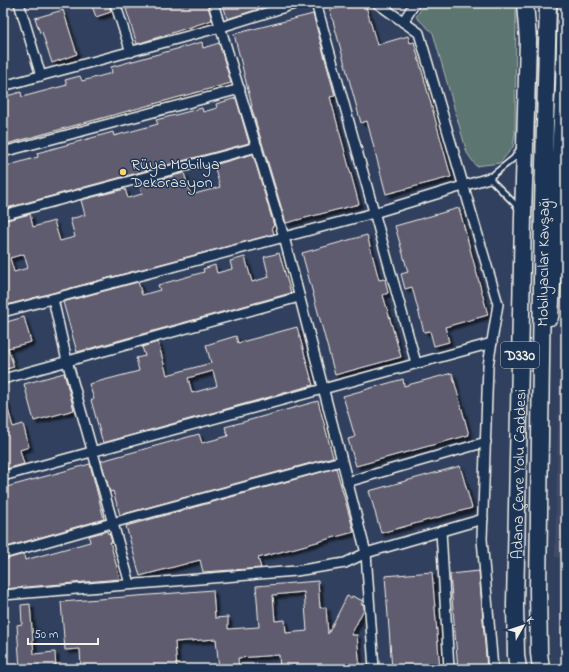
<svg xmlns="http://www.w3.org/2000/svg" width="569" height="672" font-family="'Indie Flower',sans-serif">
<defs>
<filter id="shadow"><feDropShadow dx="3.5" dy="3.5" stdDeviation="1" flood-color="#0009"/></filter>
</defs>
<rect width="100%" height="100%" fill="#31405e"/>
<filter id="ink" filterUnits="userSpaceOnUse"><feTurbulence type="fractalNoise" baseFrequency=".025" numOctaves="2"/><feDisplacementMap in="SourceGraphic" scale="8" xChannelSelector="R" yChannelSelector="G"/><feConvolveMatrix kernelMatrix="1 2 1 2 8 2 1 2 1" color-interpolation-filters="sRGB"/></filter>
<g filter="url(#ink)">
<polygon fill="#434b66" points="566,272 566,558 555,557 560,349"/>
<polygon fill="#5b7471" stroke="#a8b2ac" points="425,3 516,3 515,134 513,147 500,163 476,166 467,153 433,33 416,17"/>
<g fill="#605b70" stroke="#f4f1e8" fill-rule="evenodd" filter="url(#shadow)">
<polygon points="91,3 109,3 111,12 96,17"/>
<polygon points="144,3 207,3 212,20 137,44 126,9"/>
<polygon points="223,3 278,3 227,19"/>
<polygon points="356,3 365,3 377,45 408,36 410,43 414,42 451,177 386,194 367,121 361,123 330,10"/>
<polygon points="63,10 77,54 52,63 42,32 40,33 35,18"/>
<polygon points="313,14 335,96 330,97 359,204 286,223 251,106 252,106 234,34"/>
<polygon points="202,42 203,48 219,43 231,83 3,145 3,97 21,92 22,97 67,85 65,80 80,76 82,81 112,73 111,67"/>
<polygon points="236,98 249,143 3,209 3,167 38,157 37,153 113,132 114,136 158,124 156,120 202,108 203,112 217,108 216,104"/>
<path d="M253 154 274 226 272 227 274 234 3 306V221L30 214 33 227 54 221 60 241 75 237 70 219 85 215 81 200 125 189 128 198 142 194 139 185 184 173 191 195 220 187 214 165ZM24 254 28 268 14 272 10 258Z"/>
<polygon points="459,208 488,315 445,327 449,342 434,346 430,331 424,332 412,287 405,289 401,274 408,272 395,226"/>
<polygon points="367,235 379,280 385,279 388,293 383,295 401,357 335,375 302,253"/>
<polygon points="279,253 291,293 77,352 63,302 138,282 142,295 160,290 158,285 204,272 203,269 215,265 217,273 232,269 230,261 245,257 252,282 269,277 264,257"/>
<polygon points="24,317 31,342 8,348 14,367 3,370 3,323"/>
<path d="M297 327 313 385 103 443 91 400 94 399 89 384 139 371 136 358 145 356 142 347 158 342 167 375 211 363 206 345 236 336 238 343ZM213 371 217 386 192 393 188 378Z"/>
<polygon points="64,373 74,410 34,421 24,384"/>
<polygon points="452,373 469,435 356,466 348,439 355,437 343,396 403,379 404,386"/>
<polygon points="3,399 5,399 13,427 23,424 29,447 20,450 24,464 3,470"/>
<polygon points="318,401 333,457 120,515 113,491 110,492 101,461 199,434 202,443 228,436 225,427"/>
<polygon points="90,464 104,519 3,548 3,488"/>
<polygon points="460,466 472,508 381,533 369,491"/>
<polygon points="336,468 354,532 258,558 261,568 203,572 200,560 140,576 126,526"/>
<polygon points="107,531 108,534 109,533 112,542 110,542 120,579 3,589 3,560 24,554 25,560 90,542 89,536"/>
<polygon points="479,571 487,669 458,669 450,574"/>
<polygon points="432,572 440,669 392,669 385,576"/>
<path d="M318 581 320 608 326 607 328 634 347 596 351 598 352 596 363 601 361 604 364 605V609L351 635H357L360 669H280L279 655 238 658 239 669H219L216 639 175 642 177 669H81L80 649 65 650 61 602 213 590 215 618 228 617V629L259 627 256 586ZM304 592 307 631 286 633 285 620 275 621 273 595Z"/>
<polygon points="30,604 34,654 55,652 56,669 20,669 17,625 22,624 21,605"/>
</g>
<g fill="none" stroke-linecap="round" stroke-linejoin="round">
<g stroke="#f4f1e8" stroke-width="8">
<polyline id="lane" points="518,208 514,203 489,178 514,158 520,148"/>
</g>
<g stroke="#f4f1e8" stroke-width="12">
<g id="street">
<polyline points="19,3 41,76"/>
<polyline points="115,3 131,52"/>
<polyline points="213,3 284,237 366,553 374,669"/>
<polyline points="316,3 416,363"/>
<polyline points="377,3 419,33 498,304 488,366 482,539 493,669"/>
<polyline points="403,22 415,3"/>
<polyline points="3,86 221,27 298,3"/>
<polyline points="3,152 240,89"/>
<polyline points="3,215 257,147"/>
<polyline points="53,299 67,361 130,584"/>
<polyline points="3,312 374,213 489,178"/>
<polyline points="3,379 299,297"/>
<polyline points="3,476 492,343"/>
<polyline points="347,482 486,442"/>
<polyline points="441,531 449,669"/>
<polyline points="3,554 112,523 341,461"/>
<polyline points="3,595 296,571 345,563 366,553 483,519"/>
</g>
</g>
<g stroke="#f4f1e8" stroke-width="19">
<g id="highway">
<polyline points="550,317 564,88 566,3"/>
<path id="s1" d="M518 669 516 655 515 605 523 217 528 40 525 3"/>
<path id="s2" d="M541 669 539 653 538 590 543 205 548 3"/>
</g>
</g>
<use href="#lane" stroke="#1d3557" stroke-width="4.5"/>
<use href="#street" stroke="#1d3557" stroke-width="9"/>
<use href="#highway" stroke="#1d3557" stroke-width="16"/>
</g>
</g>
<circle fill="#ffd166" stroke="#1d3557" stroke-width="1.5" cx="123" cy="172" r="4"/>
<g text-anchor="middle" stroke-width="3" stroke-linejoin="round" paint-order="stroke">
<rect fill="#1d3557" stroke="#b4b9bc" stroke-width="1" x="501" y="342" width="38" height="26" rx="3"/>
<g font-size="15" font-weight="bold" fill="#f4f1e8">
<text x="520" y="360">D330</text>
</g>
<g font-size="16" fill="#f4f1e8" stroke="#1d3557" text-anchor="start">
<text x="131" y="169">Rüya Mobilya<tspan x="131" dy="18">Dekorasyon</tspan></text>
</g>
<g font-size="16" fill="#f4f1e8" stroke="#1d3557">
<text dy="6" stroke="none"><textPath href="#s2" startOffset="407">Mobilyacılar Kavşağı</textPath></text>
<text dy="6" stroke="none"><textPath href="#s1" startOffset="195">Adana Çevre Yolu Caddesi</textPath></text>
</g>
</g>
<rect width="569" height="672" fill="none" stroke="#1d3557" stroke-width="16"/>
<rect x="8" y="8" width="553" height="656" fill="none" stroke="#f4f1e8" stroke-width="1.5" filter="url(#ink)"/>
<g transform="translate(523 626) rotate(51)" stroke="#1d3557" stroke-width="3" paint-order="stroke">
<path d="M0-3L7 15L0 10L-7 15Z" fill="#f4f1e8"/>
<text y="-6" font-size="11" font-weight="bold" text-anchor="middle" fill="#f4f1e8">K</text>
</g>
<path d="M28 638v6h70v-6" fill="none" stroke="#f4f1e8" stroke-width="2"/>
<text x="34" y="638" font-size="12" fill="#f4f1e8" stroke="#1d3557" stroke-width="3" paint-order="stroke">50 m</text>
</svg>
